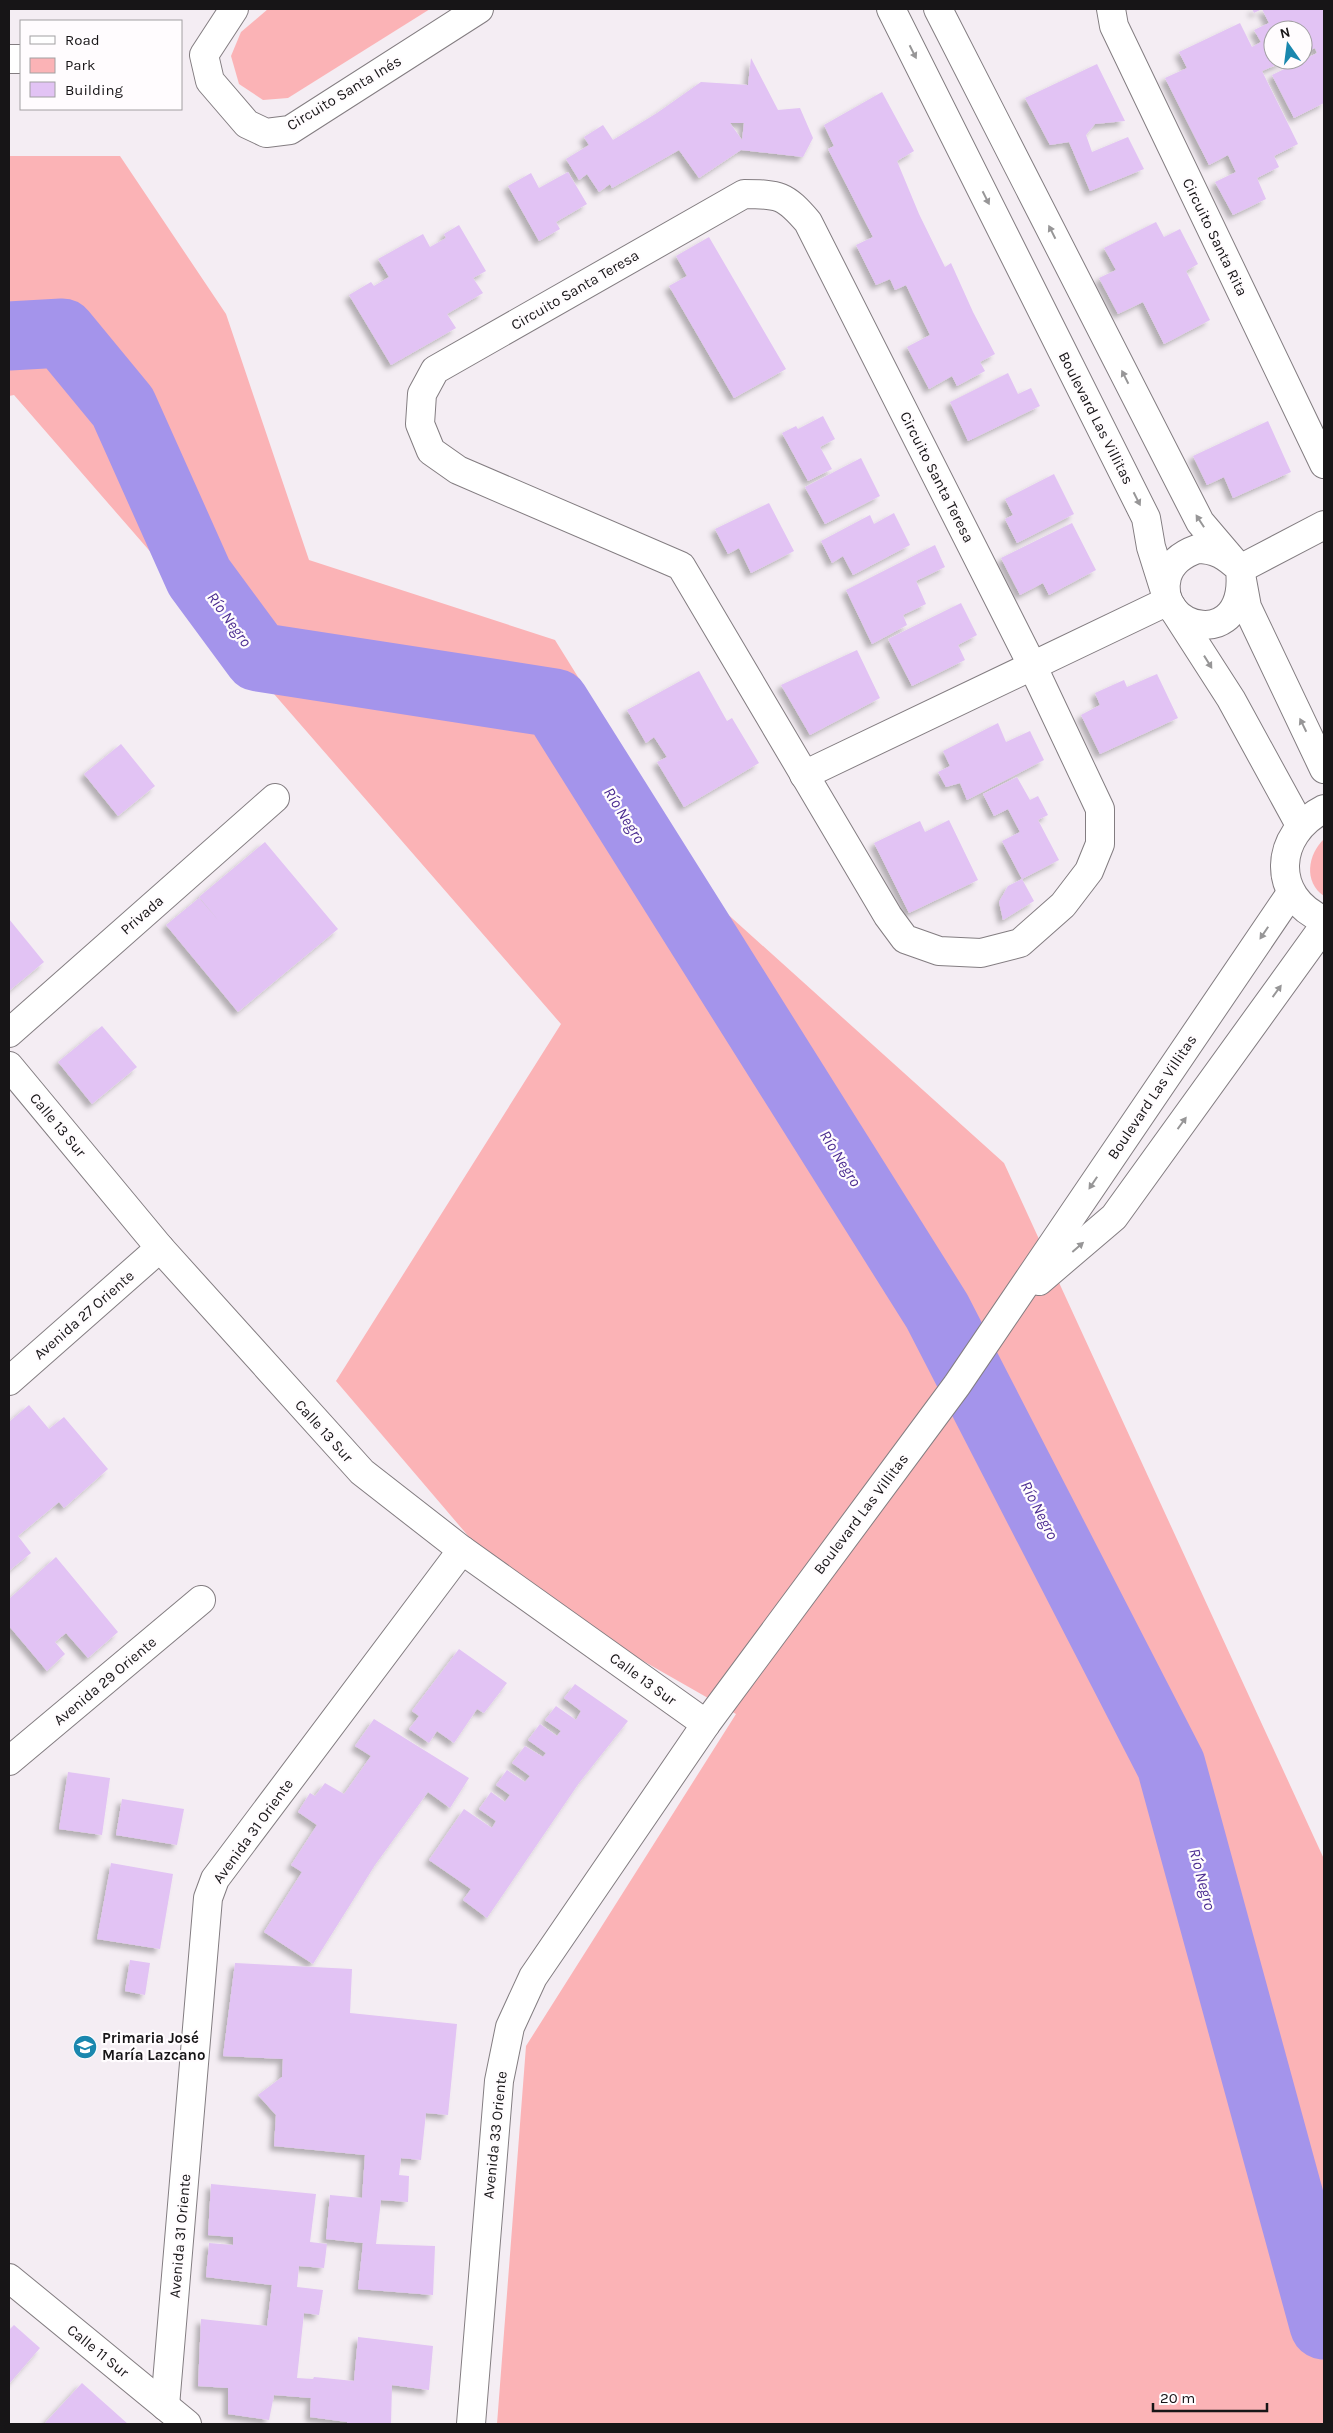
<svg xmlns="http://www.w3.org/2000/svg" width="1333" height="2433" font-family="Karla,sans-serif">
<defs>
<filter id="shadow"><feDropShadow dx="-4.5" dy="4.5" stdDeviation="2.5" flood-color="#0004"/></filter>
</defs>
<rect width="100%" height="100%" fill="#f4edf3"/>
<g fill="#fbb3b6">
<polygon points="268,9 430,9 288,98 263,100 239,84 231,56 241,32"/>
<polygon points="9,156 120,156 226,314 309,560 555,640 723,910 1004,1163 1324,1859 1324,2424 497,2424 526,2046 736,1714 510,1585 336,1381 561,1024 14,395 9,396"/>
<path d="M1324 839V896C1303 882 1308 854 1324 839Z"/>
</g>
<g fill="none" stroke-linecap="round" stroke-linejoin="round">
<polyline stroke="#a494eb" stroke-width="69" points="9,336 62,333 123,407 199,577 258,657 555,703 937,1311 1171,1765 1324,2325"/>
</g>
<g fill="#e2c3f4" fill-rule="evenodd" filter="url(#shadow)">
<polygon points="1252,9 1324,9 1324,103 1294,118 1272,75 1317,53 1315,48 1303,53 1303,30 1273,30 1273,60 1288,60 1262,71 1298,144 1274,156 1279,167 1257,178 1266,199 1233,215 1215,182 1236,172 1228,155 1209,165 1165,78 1187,68 1179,52 1240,23 1255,53 1252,47 1261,42 1254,30 1269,23 1262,9 1254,13"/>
<path d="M751 58 778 110 800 108 813 138 803 157 741 150 699 178 679 150 612 188 610 184 599 192 587 174 579 180 566 159 589 145 584 137 603 125 613 140 657 113 701 82 748 85ZM730 123H744L742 140Z"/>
<polygon points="1097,64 1125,121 1095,124 1086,135 1092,152 1128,137 1144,169 1090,191 1069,142 1050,145 1025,98"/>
<polygon points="882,92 914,151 897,161 919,214 945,267 951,263 973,312 995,354 980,362 985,371 957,386 952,376 929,389 907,347 930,335 906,285 895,290 890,279 876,285 856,245 873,237 828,149 834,146 824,125"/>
<polygon points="568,172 587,204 556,222 560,229 539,241 508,186 531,173 539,188"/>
<polygon points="1156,222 1164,237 1180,229 1198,264 1186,271 1210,320 1164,344 1143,302 1118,314 1099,278 1116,270 1104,248"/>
<polygon points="459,225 486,271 473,278 483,293 447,314 456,328 391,365 349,295 371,282 374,286 389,277 378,259 423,234 430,247 446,238 444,234"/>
<polygon points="709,237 786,369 734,398 669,286 687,276 676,256"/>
<polygon points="1008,373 1018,394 1031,388 1040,406 968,441 950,402"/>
<polygon points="823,416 835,439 820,447 832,469 808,481 782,433 796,426 798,429"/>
<polygon points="1268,421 1291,472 1233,498 1224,477 1207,485 1193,456"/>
<polygon points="861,458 880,496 825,524 805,487"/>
<polygon points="1054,474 1074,514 1017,543 1005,519 1013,515 1005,499"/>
<polygon points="769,503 794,551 751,573 739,548 728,554 715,529"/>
<polygon points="894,513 910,545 853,575 843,556 832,563 821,541 870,515 874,524"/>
<polygon points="1072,523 1096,570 1049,595 1043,583 1020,595 1001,558"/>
<polygon points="935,545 945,567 916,581 926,604 903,615 907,625 872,644 846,590"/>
<polygon points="961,603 977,635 958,645 965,660 912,686 888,639"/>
<polygon points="857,650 880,698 810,735 781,685"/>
<polygon points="699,671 727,721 732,718 759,763 684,807 657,762 667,757 654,737 646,743 627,710"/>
<polygon points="1157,674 1178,718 1100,754 1081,715 1100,705 1095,693 1124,680 1127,687"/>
<polygon points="998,723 1006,742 1030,731 1044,760 967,800 960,783 946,787 938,772 950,766 943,751"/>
<polygon points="121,744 155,786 118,816 84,774"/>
<polygon points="1017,777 1030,800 1038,796 1048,815 1038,820 1059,860 1022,879 1034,901 1003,920 999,902 1008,886 1022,879 1002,841 1020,832 1008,809 994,816 983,794"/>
<polygon points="949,820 978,880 909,913 874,843 920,821 925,832"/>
<polygon points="265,842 338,929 238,1012 166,925 199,898 219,921 199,897"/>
<polygon points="9,919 44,962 9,991"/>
<polygon points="102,1026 137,1067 92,1104 58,1062"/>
<polygon points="29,1405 49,1429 64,1417 108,1469 64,1508 59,1502 18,1536 31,1553 9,1571 9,1422"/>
<polygon points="56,1557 118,1632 88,1658 66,1633 55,1642 65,1654 47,1671 9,1626 9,1599"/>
<polygon points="459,1649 507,1683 484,1713 477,1709 454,1743 437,1731 429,1743 409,1729 419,1716 412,1711"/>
<polygon points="575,1684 628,1721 579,1783 487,1918 463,1900 471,1889 429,1860 464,1809 492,1828 496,1821 479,1809 491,1792 505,1802 510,1795 496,1785 507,1770 525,1782 530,1776 512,1763 525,1746 543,1757 546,1753 528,1740 540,1724 557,1736 561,1731 545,1720 556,1706 576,1720 581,1711 564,1698"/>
<polygon points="374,1719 469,1778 450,1808 428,1792 375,1865 313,1964 264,1932 302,1872 291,1865 317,1825 298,1812 310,1793 315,1796 325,1783 344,1794 371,1756 355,1746"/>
<polygon points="68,1772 110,1778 102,1835 59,1829"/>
<polygon points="122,1799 184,1809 177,1845 116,1835"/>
<polygon points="111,1863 173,1874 160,1949 97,1939"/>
<polygon points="130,1960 150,1963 145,1995 125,1991"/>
<polygon points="235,1963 352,1969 350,2013 457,2024 448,2115 426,2113 421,2160 401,2158 399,2175 409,2176 408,2202 381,2200 376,2244 435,2246 433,2295 358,2289 363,2243 326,2239 330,2195 362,2198 365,2155 274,2146 276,2115 258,2095 282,2077 283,2059 223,2056"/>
<polygon points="211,2184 316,2194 310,2242 327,2244 324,2268 299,2266 297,2287 323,2290 319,2315 304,2313 297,2378 313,2379 314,2377 354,2381 358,2337 433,2346 429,2390 392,2385 391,2424 347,2424 347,2422 310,2417 311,2398 274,2395 269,2420 228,2414 228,2388 198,2386 201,2319 267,2326 272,2285 206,2277 209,2243 233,2245 233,2237 208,2235"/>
<polygon points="14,2325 40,2348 9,2384 9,2330"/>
<polygon points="82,2383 128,2424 44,2424"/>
</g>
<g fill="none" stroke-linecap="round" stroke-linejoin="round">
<g stroke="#837d81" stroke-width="30">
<g id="street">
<polyline points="234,9 204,55 210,81 247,124 266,133 290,130 479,9"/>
<polyline points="891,9 1146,518 1151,547 1168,601 1231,699 1300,825"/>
<polyline points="938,9 1200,522 1240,569 1247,607 1324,769"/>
<polyline points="1111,9 1114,26 1324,464"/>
<polyline points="9,59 21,59"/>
<path d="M744 194C779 194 785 195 808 222L1032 665 1100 809V844L1089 871 1063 905 1020 943 981 953 939 951 905 939 888 916 681 566 458 470 431 451 420 424 422 394 435 370Z"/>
<path d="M1197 549C1216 549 1226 556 1240 569 1249 654 1153 630 1167 577 1171 562 1183 554 1197 549Z"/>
<polyline points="1240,569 1324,525"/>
<polyline points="804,775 1168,601"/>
<path d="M1324 809C1274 834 1270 897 1324 920"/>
<polyline points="9,1033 275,798"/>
<polyline points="9,1066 160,1248 362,1472 462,1550 706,1724"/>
<polyline points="1039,1281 1114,1217 1324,926"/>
<polyline points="9,1381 160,1248"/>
<polyline points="9,1761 201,1600"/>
<polyline points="9,2278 187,2424"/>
<polyline points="165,2406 208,1898 215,1879 462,1550"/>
<polyline points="471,2424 499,2081 510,2027 533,1977 706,1724 957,1385 1291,893"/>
</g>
</g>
<use href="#street" stroke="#fff" stroke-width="28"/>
</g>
<defs><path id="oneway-solid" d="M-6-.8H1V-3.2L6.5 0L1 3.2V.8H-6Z" transform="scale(1.25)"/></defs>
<g fill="#979697">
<use href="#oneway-solid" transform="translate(913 52) rotate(63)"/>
<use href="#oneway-solid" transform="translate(986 198) rotate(63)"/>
<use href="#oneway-solid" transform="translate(1052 232) rotate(-117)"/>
<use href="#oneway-solid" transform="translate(1125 377) rotate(-117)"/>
<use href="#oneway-solid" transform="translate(1137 499) rotate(63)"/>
<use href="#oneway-solid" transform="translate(1200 521) rotate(-123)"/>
<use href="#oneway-solid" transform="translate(1208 662) rotate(58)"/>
<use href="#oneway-solid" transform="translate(1303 725) rotate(-116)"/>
<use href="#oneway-solid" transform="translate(1264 933) rotate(124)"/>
<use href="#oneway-solid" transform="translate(1277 991) rotate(-54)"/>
<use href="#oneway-solid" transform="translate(1182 1123) rotate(-54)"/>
<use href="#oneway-solid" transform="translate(1093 1183) rotate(124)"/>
<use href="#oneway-solid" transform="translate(1078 1247) rotate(-41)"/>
</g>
<defs>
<g id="school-disc" transform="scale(1.25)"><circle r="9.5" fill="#1a87ae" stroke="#fffcfe"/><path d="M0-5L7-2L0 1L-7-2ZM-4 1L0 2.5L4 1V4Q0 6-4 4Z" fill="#fff"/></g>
</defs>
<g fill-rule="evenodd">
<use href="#school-disc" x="85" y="2047"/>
</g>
<g text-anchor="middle" stroke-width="4.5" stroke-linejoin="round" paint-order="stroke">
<g font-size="15" fill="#171517" stroke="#fffcfe">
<text transform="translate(344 93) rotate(-31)" y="5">Circuito Santa Inés</text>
<text transform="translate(1215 237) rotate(64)" y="5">Circuito Santa Rita</text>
<text transform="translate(575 290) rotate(-30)" y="5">Circuito Santa Teresa</text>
<text transform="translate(1096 418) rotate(63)" y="5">Boulevard Las Villitas</text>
<text transform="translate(937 477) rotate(63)" y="5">Circuito Santa Teresa</text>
<text transform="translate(142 915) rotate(-41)" y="5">Privada</text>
<text transform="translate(1152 1097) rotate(-56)" y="5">Boulevard Las Villitas</text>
<text transform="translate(58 1125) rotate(50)" y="5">Calle 13 Sur</text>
<text transform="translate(84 1315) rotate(-41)" y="5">Avenida 27 Oriente</text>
<text transform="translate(324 1431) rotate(48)" y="5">Calle 13 Sur</text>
<text transform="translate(861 1514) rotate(-53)" y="5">Boulevard Las Villitas</text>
<text transform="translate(643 1679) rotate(36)" y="5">Calle 13 Sur</text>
<text transform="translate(105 1681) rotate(-40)" y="5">Avenida 29 Oriente</text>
<text transform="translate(253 1831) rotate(-54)" y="5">Avenida 31 Oriente</text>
<text transform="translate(495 2135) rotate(-84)" y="5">Avenida 33 Oriente</text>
<text transform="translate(180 2236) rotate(-85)" y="5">Avenida 31 Oriente</text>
<text transform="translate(98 2351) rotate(39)" y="5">Calle 11 Sur</text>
</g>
<g font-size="15" font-weight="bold" fill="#171517" stroke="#fffcfe" text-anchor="start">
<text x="102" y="2043">Primaria José<tspan x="102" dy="17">María Lazcano</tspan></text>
</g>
<g font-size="16" font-style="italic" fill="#4d2e92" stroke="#fffcfe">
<text transform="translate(230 619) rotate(54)" y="6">Río Negro</text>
<text transform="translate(625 815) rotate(58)" y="6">Río Negro</text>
<text transform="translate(841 1158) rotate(58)" y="6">Río Negro</text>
<text transform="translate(1040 1510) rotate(63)" y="6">Río Negro</text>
<text transform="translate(1203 1879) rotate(75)" y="6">Río Negro</text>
</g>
</g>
<rect width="1333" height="2433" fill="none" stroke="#171517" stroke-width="20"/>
<rect x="20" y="20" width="162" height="90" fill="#fffcfe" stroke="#a2a0a2"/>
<rect x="30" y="36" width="25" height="8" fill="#ffffff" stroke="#a2a0a2"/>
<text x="65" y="45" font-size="15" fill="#171517">Road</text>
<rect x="30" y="58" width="25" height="15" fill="#fbb3b6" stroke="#a2a0a2"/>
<text x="65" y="70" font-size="15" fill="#171517">Park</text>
<rect x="30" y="82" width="25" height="15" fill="#e2c3f4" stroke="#a2a0a2"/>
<text x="65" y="95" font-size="15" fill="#171517">Building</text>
<g transform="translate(1288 45) rotate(346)"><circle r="24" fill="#fffcfe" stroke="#a2a0a2"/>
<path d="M0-4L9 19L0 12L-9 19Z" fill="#1a87ae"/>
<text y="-8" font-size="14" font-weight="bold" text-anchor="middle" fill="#171517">N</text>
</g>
<path d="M1153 2403v8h114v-8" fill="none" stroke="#171517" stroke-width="2.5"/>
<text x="1160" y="2403" font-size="15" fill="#171517" stroke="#fffcfe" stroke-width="4" paint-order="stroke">20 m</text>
</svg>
